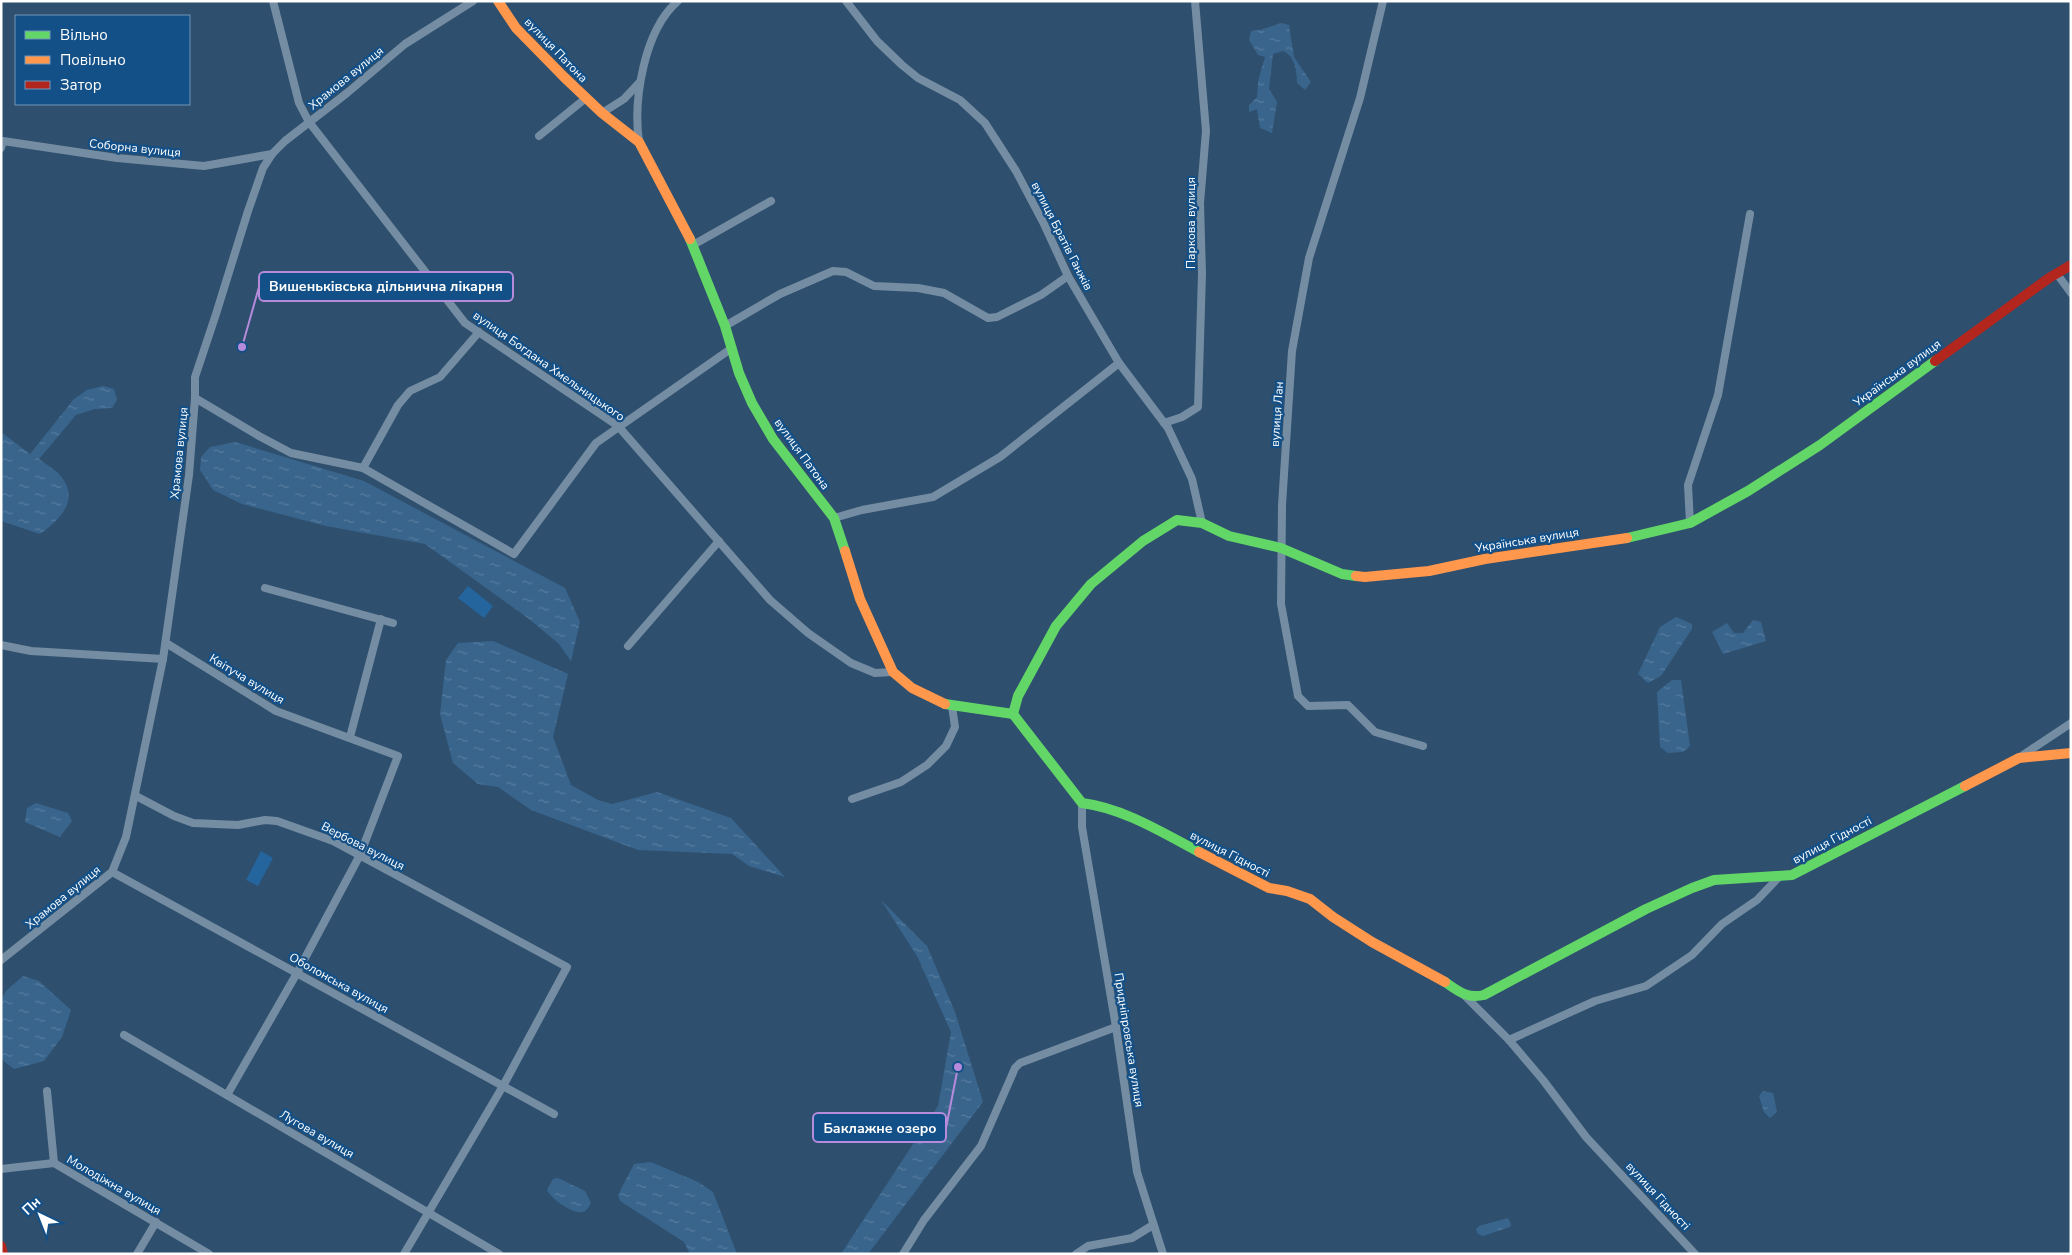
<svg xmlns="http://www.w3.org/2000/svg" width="2072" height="1255" font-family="'Nunito Sans',sans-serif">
<defs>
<pattern id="water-ripples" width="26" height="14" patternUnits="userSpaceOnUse" patternTransform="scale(1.25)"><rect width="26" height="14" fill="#39658d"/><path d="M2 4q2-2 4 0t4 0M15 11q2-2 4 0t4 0" fill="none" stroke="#577c9e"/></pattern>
</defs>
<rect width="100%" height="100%" fill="#2e4f6d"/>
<g fill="#24659e">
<polygon points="468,586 493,606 484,618 458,598"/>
<polygon points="261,851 273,858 258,886 246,880"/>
</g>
<g fill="url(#water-ripples)">
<path d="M1281 23 1289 25 1294 57 1311 82 1305 90 1297 83C1297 71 1295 56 1283 51L1273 54 1269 89 1277 102 1272 133 1260 128 1257 109 1249 112V105L1257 97 1258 81 1265 57 1258 55 1249 40 1251 31 1260 30Z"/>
<path d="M103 386 114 389 117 400 112 408 95 409 76 415 39 459C45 464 53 468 58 473 82 498 61 519 40 534L1 521V432L30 454 74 399 87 390Z"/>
<polygon points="235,442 364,481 565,588 580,622 571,661 559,644 529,619 425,544 326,526 242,504 213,490 200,470 201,457 210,447"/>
<polygon points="1676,617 1692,624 1692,629 1661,676 1648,683 1638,674 1660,627"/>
<polygon points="1753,620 1761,622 1766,641 1723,654 1712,632 1727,623 1734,633 1743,633"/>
<polygon points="493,641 568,674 553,737 571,785 598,800 612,804 657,792 731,818 785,877 749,866 732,854 638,850 531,810 498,787 478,784 453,763 440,714 446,660 458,643"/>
<polygon points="1672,680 1681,680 1690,746 1683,752 1668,753 1660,747 1657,692"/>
<polygon points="36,803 68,813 72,821 60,837 25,822 27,808"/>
<polygon points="881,900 927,946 955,1012 983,1102 868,1254 841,1254 938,1106 951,1032 917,956"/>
<polygon points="23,976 39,981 71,1010 62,1037 44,1061 14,1069 1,1059 1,1000 6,991"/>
<polygon points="1763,1091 1773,1093 1777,1112 1770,1118 1764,1112 1759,1096"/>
<polygon points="651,1162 698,1182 713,1192 737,1254 690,1254 684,1242 620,1201 618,1195 634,1164"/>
<path d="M558 1178 585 1191 591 1203C589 1206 587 1211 583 1212 574 1215 550 1198 547 1190L553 1179Z"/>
<polygon points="1508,1218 1511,1224 1510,1227 1483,1236 1478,1234 1476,1229 1479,1226"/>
</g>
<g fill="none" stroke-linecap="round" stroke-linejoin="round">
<g stroke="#758da3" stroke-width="8">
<polyline points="273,1 299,103 309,122 465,323 618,426 770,600 808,633 851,663 875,673 893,672"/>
<polyline points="846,1 877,41 902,65 918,78 960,100 985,123 1016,171 1044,224 1068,276 1119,363 1168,428 1192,479 1202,523"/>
<polyline points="1383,1 1360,98 1309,258 1292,351 1282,505 1281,604 1298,696 1308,706 1348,705 1375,732 1423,746"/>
<polyline points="602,113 624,99 639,83"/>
<polyline points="539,136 586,98"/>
<path d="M639 142C633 100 644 30 678 1"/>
<polyline points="1,148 3,141 117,158 204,166 272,154"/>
<polyline points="693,245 771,201"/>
<polyline points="2057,274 2071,293"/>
<polyline points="725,326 780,294 833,271 846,272 874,286 918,288 944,293 988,318 997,317 1041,295 1068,276"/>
<polyline points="195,398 259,436 291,453 363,468 514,554 596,443 732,348"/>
<polyline points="1164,423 1182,417 1198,407 1202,274 1200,203 1206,131 1195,1"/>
<polyline points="363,468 398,405 410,391 440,377 479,332"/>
<polyline points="834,518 862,510 933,497 1000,457 1119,363"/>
<polyline points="1690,523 1688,485 1718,395 1750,214"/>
<polyline points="265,588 393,623"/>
<polyline points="166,643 276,711 398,756 360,855 297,973 227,1095"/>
<polyline points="1,645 31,651 163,659"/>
<polyline points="628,646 719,541"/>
<polyline points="350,737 381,619"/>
<polyline points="2020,757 2071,723"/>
<polyline points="136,796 174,816 193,823 238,825 265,820 277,821 333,841 567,967 503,1086 404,1254"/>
<polyline points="852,799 901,782 927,765 946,746 955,727 952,706"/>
<polyline points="1082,803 1082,827 1116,1027 1137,1172 1163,1254"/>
<polyline points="112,872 554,1114"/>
<polyline points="1,960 112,872 126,837 163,659 189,475 195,398 195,377 216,314 248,211 263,168 272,154 285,141 347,93 405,44 473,1"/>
<polyline points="1465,996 1509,1040 1543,1080 1586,1137 1695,1254"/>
<polyline points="124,1035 499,1254"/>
<polyline points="1509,1040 1595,1001 1646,986 1692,955 1722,924 1757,900 1780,876"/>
<polyline points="47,1091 54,1163"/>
<polyline points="1,1169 54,1163 209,1254"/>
<polyline points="137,1254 156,1222"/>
<polyline points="903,1254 924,1220 981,1146 1015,1068 1020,1063 1116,1027"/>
<polyline points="1076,1254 1088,1246 1132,1238 1153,1225"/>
</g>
<g stroke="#63d668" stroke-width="10">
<polyline points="690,239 725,326 739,373 752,403 773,439 834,518 845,551"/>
<polyline points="1627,538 1690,523 1748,491 1820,445 1935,361"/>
<path d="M945 704 1013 714 1082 803C1123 808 1163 833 1199 852"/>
<polyline points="1013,714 1018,696 1056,626 1091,584 1143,541 1177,520 1202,523 1229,536 1281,548 1342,574 1356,576"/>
<path d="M1445 982C1458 991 1467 999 1484 995L1646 909 1692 888 1714 880 1792 875 1965 786"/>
</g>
<g stroke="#ff974d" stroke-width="10">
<polyline points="498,1 516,28 564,77 602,113 639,142 690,239"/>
<polyline points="845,551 860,599 893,672 912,688 945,704"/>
<polyline points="1356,576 1365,577 1429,571 1485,559 1627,538"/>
<polyline points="1965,786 2019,758 2071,753"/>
<polyline points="1199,852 1269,888 1287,891 1310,899 1333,917 1372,942 1445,982"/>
</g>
<g stroke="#b3261e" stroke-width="10">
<polyline points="1935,361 2049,278 2071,265"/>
<polyline points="1,1246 3,1254"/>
</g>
</g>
<g text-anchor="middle" stroke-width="4.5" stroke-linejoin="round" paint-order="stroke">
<g font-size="12" fill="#fff" stroke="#135088">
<text transform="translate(556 50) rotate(46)" y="4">вулиця Патона</text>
<text transform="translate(346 78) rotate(-39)" y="4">Храмова вулиця</text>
<text transform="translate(135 148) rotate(6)" y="4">Соборна вулиця</text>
<text transform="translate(1191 223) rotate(-90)" y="4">Паркова вулиця</text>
<text transform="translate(1062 236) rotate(63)" y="4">вулиця Братів Ганжів</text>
<text transform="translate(549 366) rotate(35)" y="4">вулиця Богдана Хмельницького</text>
<text transform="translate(1897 373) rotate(-36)" y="4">Українська вулиця</text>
<text transform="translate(1277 414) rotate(-86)" y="4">вулиця Лан</text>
<text transform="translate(179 453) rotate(-84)" y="4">Храмова вулиця</text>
<text transform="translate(802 454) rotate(54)" y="4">вулиця Патона</text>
<text transform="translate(1527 540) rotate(-9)" y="4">Українська вулиця</text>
<text transform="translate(247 679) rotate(31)" y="4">Квітуча вулиця</text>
<text transform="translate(1832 840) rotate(-28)" y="4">вулиця Гідності</text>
<text transform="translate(363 846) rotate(27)" y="4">Вербова вулиця</text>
<text transform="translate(1230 854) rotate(27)" y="4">вулиця Гідності</text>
<text transform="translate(63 897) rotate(-39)" y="4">Храмова вулиця</text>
<text transform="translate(339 983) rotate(29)" y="4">Оболонська вулиця</text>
<text transform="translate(1129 1040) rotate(81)" y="4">Придніпровська вулиця</text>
<text transform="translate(317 1134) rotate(30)" y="4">Лугова вулиця</text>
<text transform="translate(114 1185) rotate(30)" y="4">Молодіжна вулиця</text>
<text transform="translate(1658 1196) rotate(47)" y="4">вулиця Гідності</text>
</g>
</g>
<path fill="none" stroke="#b68bdc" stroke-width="2" d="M242 347L259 287M958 1067L946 1128"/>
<g fill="#b68bdc" stroke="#135088" stroke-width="2">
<circle cx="242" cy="347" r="5"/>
<circle cx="958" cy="1067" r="5"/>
</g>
<g fill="#135088" stroke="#b68bdc" stroke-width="2">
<rect x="259" y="272" width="254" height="29" rx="5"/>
<rect x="813" y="1113" width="133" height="29" rx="5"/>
</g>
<g font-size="14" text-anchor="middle" font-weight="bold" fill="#fff">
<text x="386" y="291">Вишеньківська дільнична лікарня</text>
<text x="880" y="1133">Баклажне озеро</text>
</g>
<rect width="2072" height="1255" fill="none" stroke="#ffffff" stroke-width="5"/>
<rect x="15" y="15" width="175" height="90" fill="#135088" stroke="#7196b8"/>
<rect x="25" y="31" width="25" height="8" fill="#63d668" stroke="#7196b8"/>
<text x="60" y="40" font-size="15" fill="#ffffff">Вільно</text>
<rect x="25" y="56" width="25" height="8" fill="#ff974d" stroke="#7196b8"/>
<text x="60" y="65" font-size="15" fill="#ffffff">Повільно</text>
<rect x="25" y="81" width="25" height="8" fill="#b3261e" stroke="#7196b8"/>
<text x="60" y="90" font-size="15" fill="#ffffff">Затор</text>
<g transform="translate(40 1215) rotate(317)" stroke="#135088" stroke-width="4" paint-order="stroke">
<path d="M0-4L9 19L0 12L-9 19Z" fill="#ffffff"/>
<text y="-8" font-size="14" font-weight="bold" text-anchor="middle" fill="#ffffff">Пн</text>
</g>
</svg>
